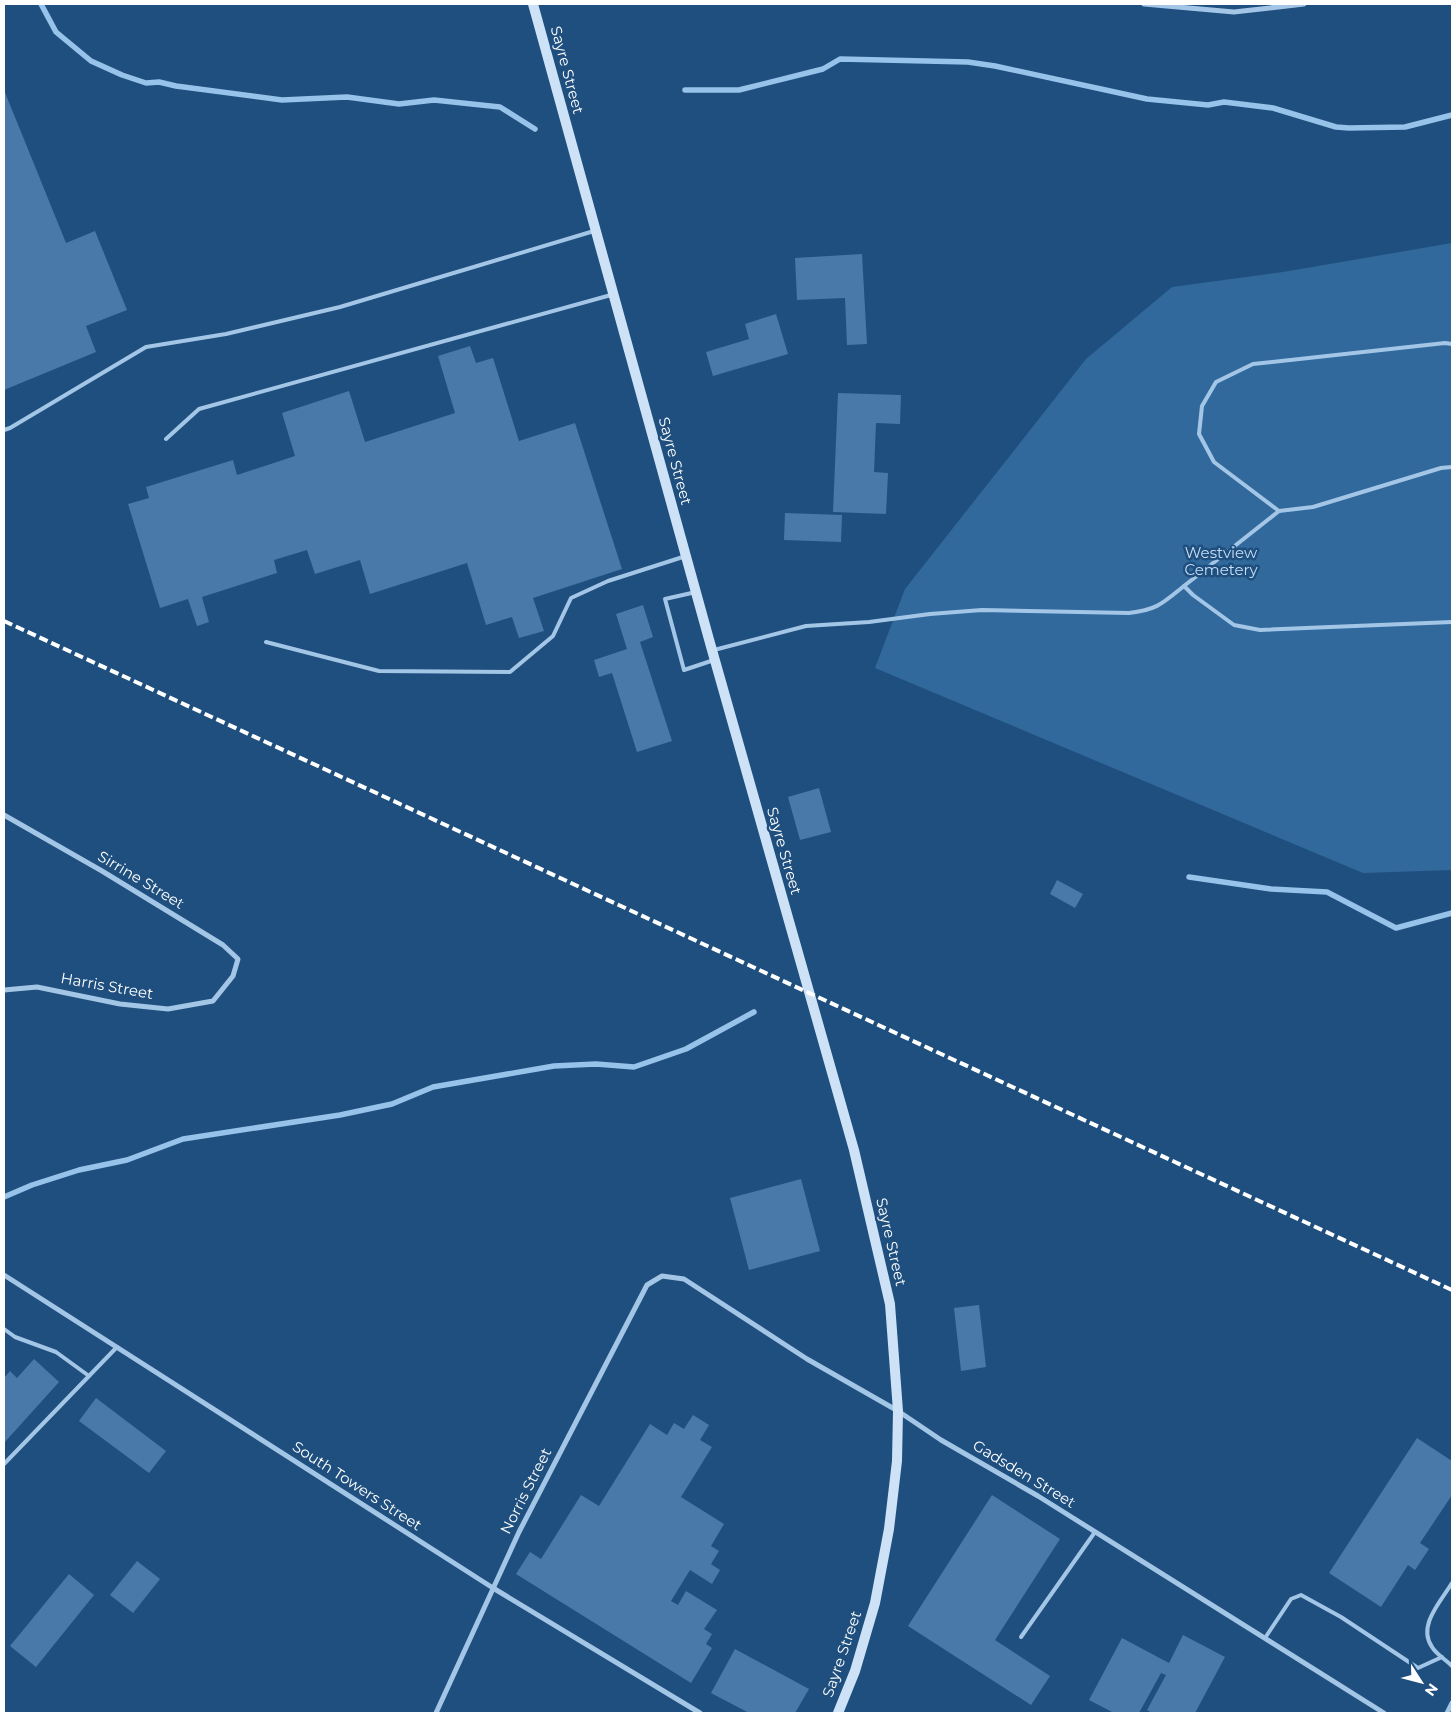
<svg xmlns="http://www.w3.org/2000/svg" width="1456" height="1717" font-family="Montserrat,sans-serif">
<rect width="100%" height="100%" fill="#1f4f7e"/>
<polygon fill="#32699c" points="1452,243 1452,870 1363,873 875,668 905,589 1086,359 1172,287 1283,272"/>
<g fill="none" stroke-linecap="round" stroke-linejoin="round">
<g stroke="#97c2e9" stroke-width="5.5">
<polyline points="41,4 56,32 91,61 122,75 146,83 159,82 176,86 282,100 347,97 399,104 434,100 500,107 535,129"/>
<polyline points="685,90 739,90 823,69 840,59 968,62 995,66 1147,99 1208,105 1224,102 1273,108 1336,127 1349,128 1405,127 1452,115"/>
<polyline points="1189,877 1271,889 1327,892 1396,928 1452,913"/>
<polyline points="4,1197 32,1185 79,1170 127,1160 183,1139 340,1115 392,1104 433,1087 554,1066 596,1064 634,1067 686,1049 754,1012"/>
</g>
</g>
<g fill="#4879a8">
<polygon points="4,90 66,243 95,231 127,310 86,326 96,352 4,390"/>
<polygon points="862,254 867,344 847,345 845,298 797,300 795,258"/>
<polygon points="776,314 788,354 713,376 706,352 749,339 745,324"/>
<polygon points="470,346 476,363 493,358 519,441 575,423 622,569 533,598 544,631 519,638 512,617 486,625 467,563 370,594 360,560 315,574 307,550 274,560 277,573 202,597 209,622 197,626 188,599 160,608 128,504 149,498 146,487 233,460 237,475 295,456 282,413 349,391 365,442 455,413 438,356"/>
<polygon points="838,393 901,395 900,424 876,423 874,472 888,473 886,514 833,512"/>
<polygon points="785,513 842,515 841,542 784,540"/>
<polygon points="643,605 653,637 640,642 672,741 637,752 612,673 599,677 594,660 627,649 616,614"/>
<polygon points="819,788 831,832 800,840 788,797"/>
<polygon points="1057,880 1083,894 1075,908 1050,894"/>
<polygon points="801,1179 820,1251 749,1270 730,1198"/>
<polygon points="979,1305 986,1367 961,1371 954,1308"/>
<polygon points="34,1359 59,1382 4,1443 4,1378 10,1371 17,1378"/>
<polygon points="96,1398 166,1451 149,1473 79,1421"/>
<polygon points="693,1415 709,1425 700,1440 712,1447 681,1497 724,1524 711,1546 719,1551 711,1564 720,1570 712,1584 690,1570 671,1601 678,1605 686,1591 717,1610 704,1629 712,1634 706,1644 712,1648 691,1683 516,1574 530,1552 541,1559 581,1495 599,1506 650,1424 667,1435 674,1423 684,1429"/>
<polygon points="1417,1438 1452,1461 1452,1495 1420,1543 1429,1549 1415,1570 1408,1565 1381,1607 1329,1573"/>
<polygon points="992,1495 1060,1539 995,1640 1050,1676 1031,1705 908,1626"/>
<polygon points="137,1561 160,1579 133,1613 110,1595"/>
<polygon points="69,1574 94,1595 36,1667 10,1646"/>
<polygon points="1183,1635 1225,1657 1195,1713 1152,1713 1147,1710 1166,1675 1161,1673 1139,1713 1114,1713 1089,1700 1122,1638 1169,1663"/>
<polygon points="735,1649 809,1689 795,1713 749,1713 711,1693"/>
</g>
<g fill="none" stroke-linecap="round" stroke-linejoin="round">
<g stroke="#a3c6e7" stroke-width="4">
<polyline points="4,430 10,428 146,347 226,334 340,307 594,231"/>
<polyline points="166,439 199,409 611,295"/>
<polyline points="1279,511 1214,462 1199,434 1202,406 1216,382 1253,364 1445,343 1452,344"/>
<polyline points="1184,586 1279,511 1313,507 1441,468 1452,467"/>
<polyline points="696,592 665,599 684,670 714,660"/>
<polyline points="266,642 379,671 510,672 553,636 571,598 608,581 686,556"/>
<path d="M714 650 806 626 869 622 930 614 982 610 1129 613C1157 610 1163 603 1184 586L1193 595 1234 625 1260 630 1452 622"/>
<polyline points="4,1329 15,1337 56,1352 89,1376"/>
<polyline points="4,1464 117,1347"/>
<path d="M1452 1583C1441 1601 1417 1626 1432 1647 1436 1654 1446 1660 1452 1666"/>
<polyline points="1021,1637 1095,1532"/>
<polyline points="1265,1638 1291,1599 1301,1595 1341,1617 1418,1668 1442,1657"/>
</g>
<g stroke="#a3c6e7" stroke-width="5">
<polyline points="1144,4 1234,12 1304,4"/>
<polyline points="4,815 102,871 223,945 238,959 233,976 213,1001 168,1009 120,1004 37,987 4,990"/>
<polyline points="4,1275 493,1588 700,1713"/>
<polyline points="436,1713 519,1532 647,1285 662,1276 684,1279 807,1359 898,1411 941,1440 1038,1496 1384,1713"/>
<polyline points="1447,1713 1452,1703"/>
</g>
<polyline stroke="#cde2f6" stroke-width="10" points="533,4 710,643 854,1150 890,1304 898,1411 897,1461 889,1529 875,1603 855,1671 838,1713"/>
<polyline stroke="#fff" stroke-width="4" stroke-dasharray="9 4" stroke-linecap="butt" points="4,621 1452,1290"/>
</g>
<g text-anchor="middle" stroke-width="5" stroke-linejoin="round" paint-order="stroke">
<g font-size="15" fill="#fff" stroke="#1f4f7e">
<text transform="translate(567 70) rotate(75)" y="5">Sayre Street</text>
<text transform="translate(675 461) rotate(75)" y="5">Sayre Street</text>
<text transform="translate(784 851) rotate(74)" y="5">Sayre Street</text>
<text transform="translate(141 880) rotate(31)" y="5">Sirrine Street</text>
<text transform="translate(107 986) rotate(10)" y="5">Harris Street</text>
<text transform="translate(891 1242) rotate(77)" y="5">Sayre Street</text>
<text transform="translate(1024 1474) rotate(31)" y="5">Gadsden Street</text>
<text transform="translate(357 1486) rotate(33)" y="5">South Towers Street</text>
<text transform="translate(526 1491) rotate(-63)" y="5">Norris Street</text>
<text transform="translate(842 1654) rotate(-71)" y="5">Sayre Street</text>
</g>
<g font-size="15" fill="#c7dff6" stroke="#1f4f7e">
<text x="1221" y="558">Westview<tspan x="1221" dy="17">Cemetery</tspan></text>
</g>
</g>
<rect width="1456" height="1717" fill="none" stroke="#ffffff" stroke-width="10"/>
<g transform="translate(1421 1682) rotate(126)" stroke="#1f4f7e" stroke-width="4" paint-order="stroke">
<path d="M0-4L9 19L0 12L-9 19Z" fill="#ffffff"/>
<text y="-8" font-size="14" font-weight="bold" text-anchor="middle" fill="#ffffff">N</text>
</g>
</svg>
